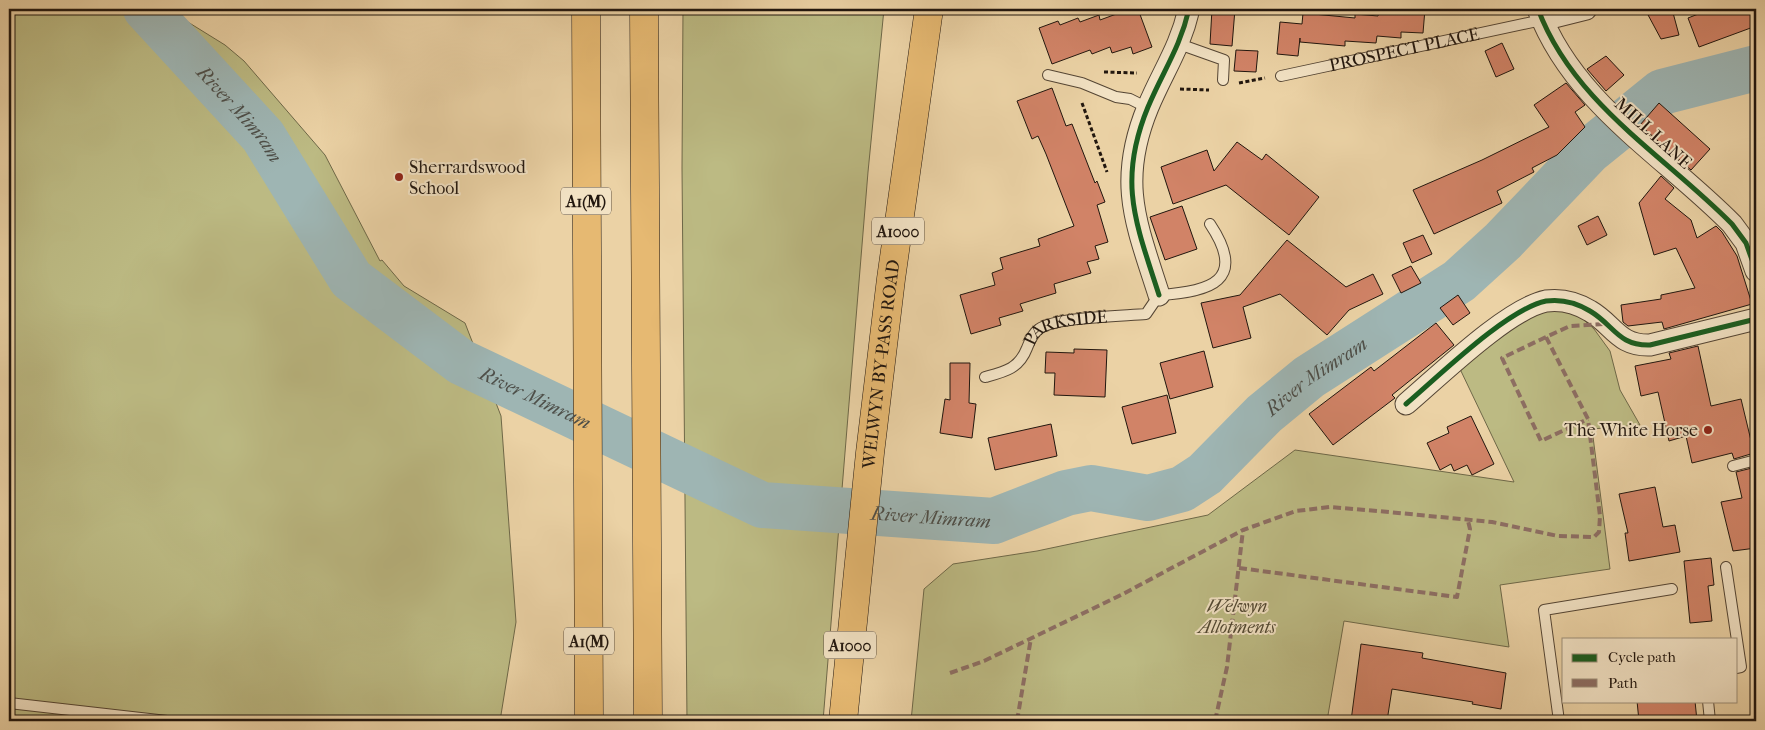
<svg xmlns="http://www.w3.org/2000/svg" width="1765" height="730" font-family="'IM FELL French Canon',serif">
<rect width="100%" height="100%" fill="#ebd2a5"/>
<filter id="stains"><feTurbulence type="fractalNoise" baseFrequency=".004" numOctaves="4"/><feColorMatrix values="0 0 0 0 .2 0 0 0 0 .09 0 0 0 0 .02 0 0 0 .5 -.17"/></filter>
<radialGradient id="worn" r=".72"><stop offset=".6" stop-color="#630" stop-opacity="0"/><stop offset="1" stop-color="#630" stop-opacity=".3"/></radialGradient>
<g fill="#bcba83" stroke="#6e6848">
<polygon points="9,9 173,9 183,19 225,45 244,61 325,155 380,261 382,260 404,286 465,323 501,416 516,622 500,721 9,721"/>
<polygon points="683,9 884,9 868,172 823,721 687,721 682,168"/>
<path d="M1564 309 1582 318 1594 329 1610 351 1620 390 1640 425 1592 429 1610 569 1500 585 1509 647 1344 621 1327 721H911L924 589 953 564 1037 551 1208 515 1295 450 1514 482 1460 369C1492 340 1518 310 1564 309Z"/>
</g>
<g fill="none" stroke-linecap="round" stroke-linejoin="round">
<path stroke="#9eb5b3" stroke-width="46" id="s1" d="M146 9 263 136 351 279 461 362 762 505 994 521 1066 493 1091 488 1148 498 1182 489 1205 474 1264 414 1309 377 1459 281 1503 241 1589 151 1662 92 1756 68"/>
</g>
<g fill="#d18367" stroke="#21160e">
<polygon points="1130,9 1138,9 1152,47 1133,54 1131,47 1112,53 1110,47 1092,54 1090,50 1052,64 1039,28 1058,21 1060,25 1078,18 1080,22 1099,15 1100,20"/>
<polygon points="1212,9 1235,9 1232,46 1210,44"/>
<polygon points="1403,9 1425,9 1423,33 1401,32 1401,38 1377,36 1376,43 1345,41 1345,46 1300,42 1300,38 1298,56 1277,54 1280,22 1302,24 1303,13 1355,18 1355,14 1378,16 1379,10 1403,11"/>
<polygon points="1665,9 1672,9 1679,35 1661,39 1647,13"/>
<polygon points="1711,9 1756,9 1756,26 1699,47 1688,18"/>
<polygon points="1502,43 1514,69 1496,77 1485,51"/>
<polygon points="1236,50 1258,51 1256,72 1234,71"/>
<polygon points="1606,56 1624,75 1606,91 1587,69"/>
<polygon points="1566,83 1585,105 1575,112 1585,127 1557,155 1532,168 1534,172 1497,191 1502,203 1434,234 1413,190 1482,160 1549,127 1534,105"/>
<polygon points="1052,88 1066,126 1072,124 1095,183 1097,181 1105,202 1097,205 1108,242 1095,246 1099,259 1087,262 1091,273 1054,284 1056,293 1020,304 1023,311 999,318 1001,325 971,334 960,295 995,285 992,273 1003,269 1000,258 1040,246 1038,239 1074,226 1046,154 1038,136 1032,139 1017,101"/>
<polygon points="1659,103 1710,149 1691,170 1640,125"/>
<polygon points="1237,142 1262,160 1266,154 1319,197 1289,235 1226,185 1173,204 1161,167 1207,150 1214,171"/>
<polygon points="1661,176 1674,188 1665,199 1691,220 1697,238 1716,226 1722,232 1737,256 1752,304 1664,329 1662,322 1628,326 1623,322 1621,305 1661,299 1661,295 1695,288 1676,248 1654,255 1639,203"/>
<polygon points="1182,206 1197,249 1165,260 1150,217"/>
<polygon points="1598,216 1607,235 1587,245 1578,226"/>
<polygon points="1423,235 1432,254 1412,263 1403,243"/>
<polygon points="1287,240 1346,287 1373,274 1383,294 1349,310 1327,335 1280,294 1243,307 1251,338 1213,348 1201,303 1240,295"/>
<polygon points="1411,266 1421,283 1401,293 1392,275"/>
<polygon points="1458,295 1470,313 1453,325 1440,308"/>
<polygon points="1436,323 1454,345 1392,395 1395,398 1333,445 1309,414 1371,367 1374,371"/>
<polygon points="1698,346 1711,406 1741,399 1754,453 1734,459 1732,453 1692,463 1686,436 1669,441 1658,392 1641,396 1635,366 1671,359 1669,353"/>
<polygon points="1074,349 1107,350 1105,397 1054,395 1055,373 1045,373 1046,352 1074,353"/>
<polygon points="1204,351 1213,387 1170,399 1160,363"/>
<polygon points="950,363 970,363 969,403 976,404 972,438 940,433 945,399 950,400"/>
<polygon points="1167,395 1176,433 1132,444 1122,407"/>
<polygon points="1471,416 1494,464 1472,475 1467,465 1454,471 1451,464 1440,470 1427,443 1449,433 1447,427"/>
<polygon points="1051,424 1057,456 995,470 988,438"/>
<polygon points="1756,467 1756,548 1733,551 1721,502 1742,498 1736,472"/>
<polygon points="1655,487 1663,527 1675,525 1680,552 1629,561 1625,533 1628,533 1619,494"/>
<polygon points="1711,558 1714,585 1708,586 1712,621 1690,623 1684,561"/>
<polygon points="1361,644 1423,653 1422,658 1506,673 1501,709 1472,704 1473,702 1392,689 1387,721 1351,721"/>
<polygon points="1637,701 1695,701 1697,721 1639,721"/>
</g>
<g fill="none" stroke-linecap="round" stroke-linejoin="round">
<g stroke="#544534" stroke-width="12">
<g id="lane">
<polyline points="1179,44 1224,60 1223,80"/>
<polyline points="1048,75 1082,83 1116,97 1130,99 1148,108"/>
<path id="s2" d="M1281 76 1542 20"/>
<path id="s3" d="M985 377C1004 372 1019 369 1027 348 1030 341 1032 334 1039 329 1055 317 1123 316 1146 314L1159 295C1210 292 1248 281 1210 224"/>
<polyline points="1733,466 1756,460"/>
<polyline points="1726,567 1741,667 1736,668"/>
<polyline points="1708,701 1710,721"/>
<polyline points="9,703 167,721"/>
<polyline points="1559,721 1544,610 1672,589"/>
</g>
</g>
<g stroke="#544534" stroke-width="23">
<g id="street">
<path d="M1538 9C1573 103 1664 155 1732 224L1746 243 1756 271"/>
<polyline points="1542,20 1586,9"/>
<path d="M1159 295C1136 223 1117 182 1148 107 1163 71 1180 48 1189 9"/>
<path d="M1406 404C1438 377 1507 309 1546 301 1561 299 1577 303 1590 311 1614 325 1618 346 1650 345L1756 319"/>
</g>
</g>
<g stroke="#21160e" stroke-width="29">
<g id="primary">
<path id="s4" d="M843 721 870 453 891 279 929 9"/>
</g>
</g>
<g stroke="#21160e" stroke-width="29">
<g id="highway">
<polyline points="586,9 589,721"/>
<polyline points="644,9 648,721"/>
</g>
</g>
<g stroke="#21160e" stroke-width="3" stroke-dasharray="4 2.5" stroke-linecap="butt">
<polyline points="1104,72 1137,73"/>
<polyline points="1239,83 1265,78"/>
<polyline points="1180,89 1209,90"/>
<polyline points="1082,103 1107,172"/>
<path d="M1415 721C1427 712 1451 719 1465 721"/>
</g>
<use href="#lane" stroke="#f2e2c4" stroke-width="10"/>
<use href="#street" stroke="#f2e2c4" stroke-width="21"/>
<use href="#primary" stroke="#e6b972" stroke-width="28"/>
<use href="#highway" stroke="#e6b972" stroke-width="28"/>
<g stroke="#8d6e63" stroke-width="4" stroke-dasharray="8 4" stroke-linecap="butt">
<polyline points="1546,337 1502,358 1541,441 1588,419"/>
<polyline points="1239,568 1457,597 1470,529 1468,521"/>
<polyline points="950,673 984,661 1121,595 1243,530 1296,511 1330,507 1378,511 1492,522 1558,536 1594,537 1599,532 1600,516 1588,419 1546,337 1570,326 1605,324"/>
<polyline points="1017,721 1031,638"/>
<polyline points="1215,721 1227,667 1243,530"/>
</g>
<g stroke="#f2e2c4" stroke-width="8">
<g id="cycleway">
<path d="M1538 9C1573 103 1664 155 1732 224L1746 243 1756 271"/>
<path d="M1159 295C1136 223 1117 182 1148 107 1163 71 1180 48 1189 9"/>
<path d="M1406 404C1438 377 1507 309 1546 301 1561 299 1577 303 1590 311 1614 325 1618 346 1650 345L1756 319"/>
</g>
</g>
<use href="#cycleway" stroke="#1b5e20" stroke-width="5"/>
</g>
<g fill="#8f2418" stroke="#f2e2c4" stroke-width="2">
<circle cx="399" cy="177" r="5"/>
<circle cx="1708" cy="430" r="5"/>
</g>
<g text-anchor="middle" stroke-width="4" stroke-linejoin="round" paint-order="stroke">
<g fill="#f2e2c4" stroke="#605345" stroke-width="1">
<rect x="561" y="187.5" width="50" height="27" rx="4"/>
<rect x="872" y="217.5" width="52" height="27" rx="4"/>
<rect x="564" y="627.5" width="50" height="27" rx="4"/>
<rect x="824" y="631.5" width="52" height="27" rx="4"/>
</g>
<g font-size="16" font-weight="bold" fill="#21160e">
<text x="586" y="207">A1(M)</text>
<text x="898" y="237">A1000</text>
<text x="589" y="647">A1(M)</text>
<text x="850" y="651">A1000</text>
</g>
<g font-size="18" fill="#21160e" stroke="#f2e2c4">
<text dy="6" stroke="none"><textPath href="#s2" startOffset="126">PROSPECT PLACE</textPath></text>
<text transform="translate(1653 133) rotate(42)" y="6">MILL LANE</text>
<text dy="6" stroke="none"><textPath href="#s3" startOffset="102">PARKSIDE</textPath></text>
<text dy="6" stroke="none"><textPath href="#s4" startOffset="359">WELWYN BY-PASS ROAD</textPath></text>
</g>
<g font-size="18" fill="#21160e" stroke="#f2e2c4" text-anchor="start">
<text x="409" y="173">Sherrardswood<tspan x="409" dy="21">School</tspan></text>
<text x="1698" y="436" text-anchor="end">The White Horse</text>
</g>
<g font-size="18" font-style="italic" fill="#504731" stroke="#f2e2c4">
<text x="1237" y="612">Welwyn<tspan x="1237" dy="21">Allotments</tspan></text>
</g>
<g font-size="19" font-style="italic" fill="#4d4e48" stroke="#f2e2c4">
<text dy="7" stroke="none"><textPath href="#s1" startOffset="141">River Mimram</textPath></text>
<text dy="7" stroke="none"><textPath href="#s1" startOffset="1416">River Mimram</textPath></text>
<text dy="7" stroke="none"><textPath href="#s1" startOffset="561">River Mimram</textPath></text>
<text dy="7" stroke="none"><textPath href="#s1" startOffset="981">River Mimram</textPath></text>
</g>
</g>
<rect width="1765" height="730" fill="none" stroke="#ebd2a5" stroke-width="30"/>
<rect x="10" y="10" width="1745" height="710" fill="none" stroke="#21160e" stroke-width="2.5"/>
<rect x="15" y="15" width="1735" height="700" fill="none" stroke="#21160e"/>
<rect x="1562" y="638" width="175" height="65" fill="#f2e2c4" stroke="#9e907b"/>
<rect x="1572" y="654" width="25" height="8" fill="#1b5e20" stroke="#9e907b"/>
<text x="1608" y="662" font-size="15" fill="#21160e">Cycle path</text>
<rect x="1572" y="679" width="25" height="8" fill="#8d6e63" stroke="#9e907b"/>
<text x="1608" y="688" font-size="15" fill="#21160e">Path</text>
<rect width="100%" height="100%" filter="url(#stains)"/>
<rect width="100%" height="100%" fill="url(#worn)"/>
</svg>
